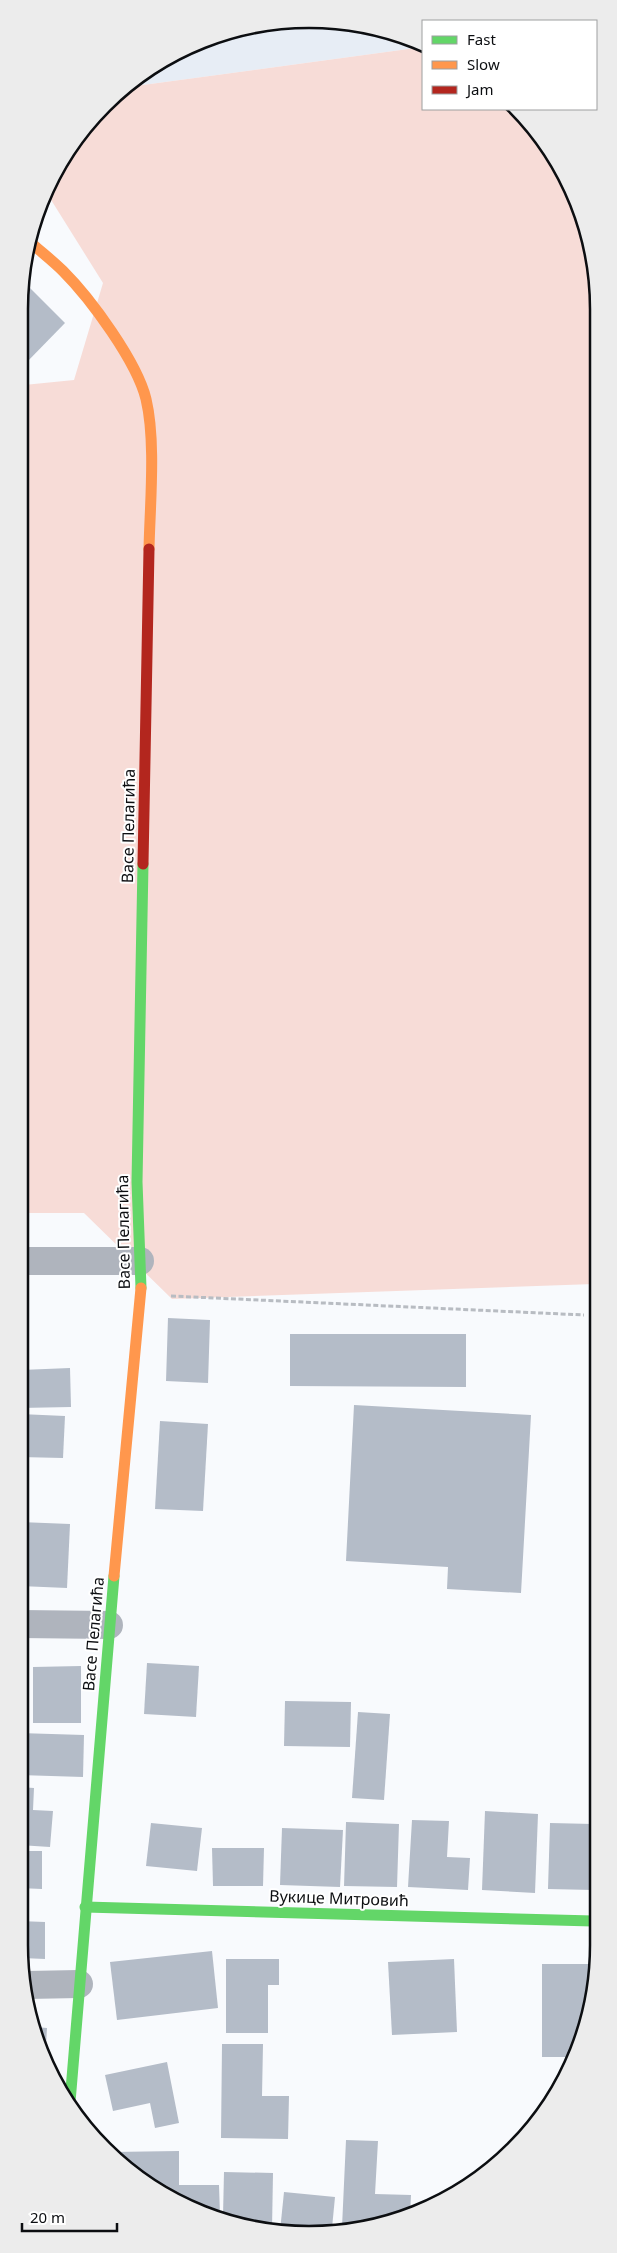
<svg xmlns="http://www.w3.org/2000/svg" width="617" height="2253" font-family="'Noto Sans',sans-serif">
<rect width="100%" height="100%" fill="#f8fafd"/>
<polygon fill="#e7edf5" points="252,24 365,24 423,47 128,87 147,68"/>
<polygon fill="#f7dcd7" points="423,47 423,109 516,109 526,117 568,181 596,271 594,1284 172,1299 84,1213 21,1213 24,385 74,380 103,283 48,195 67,148 128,87"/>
<g fill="#b4bcc8">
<polygon points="30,288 65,323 24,365 24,294"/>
<polygon points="168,1318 210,1320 208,1383 166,1381"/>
<polygon points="290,1334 466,1334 466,1387 290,1386"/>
<polygon points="70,1368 71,1407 20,1408 21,1370"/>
<polygon points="354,1405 531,1415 521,1593 447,1589 448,1567 346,1561"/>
<polygon points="20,1414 65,1416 63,1458 20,1457"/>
<polygon points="160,1421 208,1424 203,1511 155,1509"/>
<polygon points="20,1522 70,1524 67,1588 20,1586"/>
<polygon points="147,1663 199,1666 196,1717 144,1714"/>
<polygon points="81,1666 81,1723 33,1723 33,1667"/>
<polygon points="20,1674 28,1674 28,1728 19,1728"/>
<polygon points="285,1701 351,1702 350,1747 284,1746"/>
<polygon points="358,1712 390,1714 384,1800 352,1798"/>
<polygon points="19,1733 84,1735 83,1777 19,1775"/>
<polygon points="19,1787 34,1788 33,1810 53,1811 50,1847 19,1845"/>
<polygon points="485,1811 538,1814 535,1893 482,1890"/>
<polygon points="412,1820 449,1821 447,1857 470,1858 468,1890 408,1887"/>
<polygon points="346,1822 399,1824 397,1887 344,1886"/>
<polygon points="151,1823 202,1828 197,1871 146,1866"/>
<polygon points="550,1823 593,1824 593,1890 548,1889"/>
<polygon points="282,1828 343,1830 340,1887 280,1885"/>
<polygon points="212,1848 264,1848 263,1886 213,1886"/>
<polygon points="19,1851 42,1851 42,1889 19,1888"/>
<polygon points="19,1921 45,1922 45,1959 22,1958 19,1945"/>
<polygon points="212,1951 218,2008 117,2020 110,1962"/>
<polygon points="226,1959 279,1959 279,1985 268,1985 268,2033 226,2033"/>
<polygon points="454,1959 457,2032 392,2035 388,1962"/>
<polygon points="542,1964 593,1964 593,2001 590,2009 586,2009 586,2018 572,2057 542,2057"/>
<polygon points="35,2027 47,2028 45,2063 41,2055"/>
<polygon points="222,2044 263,2044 262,2096 289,2096 288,2139 221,2138"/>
<polygon points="167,2062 179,2123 155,2128 150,2103 113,2111 105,2075"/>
<polygon points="346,2140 378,2141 375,2194 411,2195 410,2215 401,2219 342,2227"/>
<polygon points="179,2151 179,2185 219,2185 220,2215 180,2204 112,2152"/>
<polygon points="224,2172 273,2173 272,2229 223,2216"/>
<polygon points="284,2192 335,2197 332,2228 289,2234 280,2231"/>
</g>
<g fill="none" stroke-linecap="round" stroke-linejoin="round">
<polyline stroke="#b8bcc2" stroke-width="3" stroke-dasharray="5 2.5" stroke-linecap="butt" points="171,1296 584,1315"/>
<g stroke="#afb4bd" stroke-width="28">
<polyline points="21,1261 140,1261"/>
<polyline points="20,1624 109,1625"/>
<polyline points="27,1985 79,1984"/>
</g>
<g stroke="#63d668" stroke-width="11">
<polyline points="141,1288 137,1182 143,864"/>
<polyline points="85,1907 593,1921"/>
<polyline points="70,2102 114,1576"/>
</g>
<g stroke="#ff974d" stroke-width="11">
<path d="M29 241C40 251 53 261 63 271 91 299 137 362 146 399 156 441 150 504 149 549"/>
<polyline points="114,1576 141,1288"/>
</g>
<polyline stroke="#b3261e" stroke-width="11" points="143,864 149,549"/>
</g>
<g text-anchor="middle" stroke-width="4" stroke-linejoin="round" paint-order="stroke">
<g font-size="16" fill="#0c0e11" stroke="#fff">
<text transform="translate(128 826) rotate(-89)" y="6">Васе Пелагића</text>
<text transform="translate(123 1232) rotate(-91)" y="6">Васе Пелагића</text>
<text transform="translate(93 1634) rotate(-85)" y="6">Васе Пелагића</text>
<text transform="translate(339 1898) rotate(2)" y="6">Вукице Митровић</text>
</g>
</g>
<path d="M0 0H617V2253H0ZM309 28H309A281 281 0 0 1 590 309V1945A281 281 0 0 1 309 2226H309A281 281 0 0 1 28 1945V309A281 281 0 0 1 309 28Z" fill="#ececec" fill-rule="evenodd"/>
<path fill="none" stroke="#0c0e11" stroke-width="2.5" d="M309 28H309A281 281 0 0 1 590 309V1945A281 281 0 0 1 309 2226H309A281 281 0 0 1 28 1945V309A281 281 0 0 1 309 28Z"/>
<rect x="422" y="20" width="175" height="90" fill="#ffffff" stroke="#9e9fa0"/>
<rect x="432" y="36" width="25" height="8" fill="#63d668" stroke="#9e9fa0"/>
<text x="467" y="45" font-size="15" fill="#0c0e11">Fast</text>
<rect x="432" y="61" width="25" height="8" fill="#ff974d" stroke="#9e9fa0"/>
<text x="467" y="70" font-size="15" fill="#0c0e11">Slow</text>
<rect x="432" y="86" width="25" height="8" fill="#b3261e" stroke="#9e9fa0"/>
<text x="467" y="95" font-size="15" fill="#0c0e11">Jam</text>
<path d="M22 2223v8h95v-8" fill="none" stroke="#0c0e11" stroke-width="2.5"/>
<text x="30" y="2223" font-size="15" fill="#0c0e11" stroke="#ffffff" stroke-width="4" paint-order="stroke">20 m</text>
</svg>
